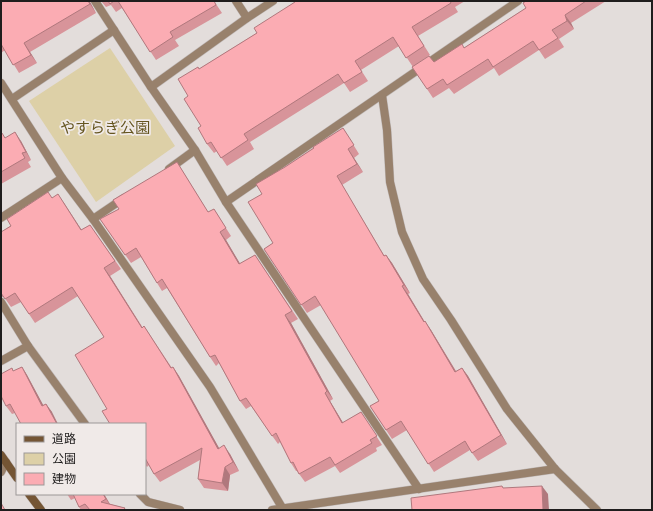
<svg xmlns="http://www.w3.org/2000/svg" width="653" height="511" font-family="Jost,'Noto Sans JP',sans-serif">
<rect width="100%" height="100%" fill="#e3dddb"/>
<polygon fill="#ddd0a7" points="110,48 175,146 96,202 29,101"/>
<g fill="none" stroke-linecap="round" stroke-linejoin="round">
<g stroke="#c0bab9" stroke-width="9">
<g id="street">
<polyline points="95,1 151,87 195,150 226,202 419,489"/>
<polyline points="236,1 247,18"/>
<polyline points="1,83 62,178 93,219 210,387 283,509"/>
<polyline points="151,87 247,18 273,1"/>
<polyline points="382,95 387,130 390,182 402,232 423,279 451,320 507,409 555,469 597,510"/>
<polyline points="12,99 114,30"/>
<polyline points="169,169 195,150"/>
<polyline points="226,202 518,1"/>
<polyline points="1,218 62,178"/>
<polyline points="93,219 124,198"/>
<polyline points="1,302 28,346 85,424"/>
<polyline points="1,361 28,346"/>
<polyline points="1,472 6,462"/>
<polyline points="140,494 148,502 180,510"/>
<polyline points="272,510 555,469"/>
</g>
</g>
<g stroke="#c0bab9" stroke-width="9">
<g id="secondary">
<polyline points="1,455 17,478"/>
<polyline points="29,494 41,510"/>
</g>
</g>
<use href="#street" stroke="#98816c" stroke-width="8"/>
<use href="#secondary" stroke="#745534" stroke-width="8"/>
</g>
<g fill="#d8949a">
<polygon points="1,1 90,1 90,2 96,13 30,52 37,63 19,73 5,50 1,53"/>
<polygon points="101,1 214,1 222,13 175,40 179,46 156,60 122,8 116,12 111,5 106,7"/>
<polygon points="295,1 465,1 455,7 458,12 418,36 430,55 413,67 399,46 361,70 368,81 350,92 344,83 250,142 254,149 227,166 217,151 214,153 207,144 201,126 188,96 199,69 257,33 295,2"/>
<polygon points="526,1 606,1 571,23 574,29 559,39 564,47 545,59 539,50 499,76 494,68 454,94 449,88 433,98 427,89 434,62 464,48 526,8"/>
<polygon points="343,128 359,154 354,158 363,172 342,185 384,255 386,255 392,263 410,293 408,294 425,322 431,330 456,371 462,368 468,376 507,444 478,461 470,450 434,472 407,430 392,439 370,406 379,401 321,305 307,313 264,249 273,243 262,194 285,167"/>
<polygon points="1,134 5,138 21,141 31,160 28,162 31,167 1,184"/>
<polygon points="177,162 208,212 214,209 219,217 231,236 226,240 240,264 255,255 298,319 291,323 333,399 330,401 343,423 361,412 382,445 376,448 377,451 340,473 335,466 305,482 297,471 296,471 291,463 280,442 278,444 251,406 246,409 240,401 219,363 216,366 210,357 167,288 162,291 141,257 131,263 100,219 119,209"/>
<polygon points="52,198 64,203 81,230 90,225 121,269 110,276 143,328 144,326 172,368 173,367 179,376 219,448 230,454 239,471 230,475 228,491 204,488 198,479 200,460 160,482 154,474 149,465 147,467 145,464 145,424 107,409 104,337 78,296 35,323 21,302 11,307 4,297 1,297 1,232"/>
<polygon points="22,367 27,375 43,405 46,404 52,412 15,413 12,414 6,406 14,371"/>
<polygon points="67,494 104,494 110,504 125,508 126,510 81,510 79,507 75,498 71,500"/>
</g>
<g fill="#b0787d">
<polygon points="88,1 90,1 90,2 96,13"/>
<polygon points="565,15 571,23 574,29 567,21"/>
<polygon points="24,43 30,52 37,63 31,55"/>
<polygon points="15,132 21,141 31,160 26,152"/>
<polygon points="348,149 354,158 363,172 357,164"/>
<polygon points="58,194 64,203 87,238 81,230"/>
<polygon points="220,232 226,240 245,272 239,264"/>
<polygon points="386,255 392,263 410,293 404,285"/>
<polygon points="104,268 110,276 148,337 142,328"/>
<polygon points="402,286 408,294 430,331 424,322"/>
<polygon points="285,315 291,323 333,399 327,391"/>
<polygon points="425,321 431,330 461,380 455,372"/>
<polygon points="22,367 27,375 48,414 42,406"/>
<polygon points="173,367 179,376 224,457 218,449"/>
<polygon points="462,368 468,376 507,444 501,435"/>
<polygon points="325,393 330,401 348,431 342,423"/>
<polygon points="46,404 52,412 58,424 57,424"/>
<polygon points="224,445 230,454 239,471 233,462"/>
<polygon points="225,467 230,475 228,491 222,483"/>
<polygon points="542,486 548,494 549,510 543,510"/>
<polygon points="103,494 104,494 112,508 106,499"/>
</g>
<g fill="#fbacb3" stroke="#b0787d">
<polygon points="1,1 88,1 90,4 24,43 31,55 13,65 1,44"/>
<polygon points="108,1 114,1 110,4"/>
<polygon points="118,1 214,1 216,5 170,32 173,37 150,52"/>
<polygon points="295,1 450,1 451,3 412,27 424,46 406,58 393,37 355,61 362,72 344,83 338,74 244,134 248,140 221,158 211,142 207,144 198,128 201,126 184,99 188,96 178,79 198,67 199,69 257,33 254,28 295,2"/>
<polygon points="526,1 586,1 565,15 567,21 552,30 558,38 539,50 533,41 493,67 488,59 447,85 443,79 427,89 412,67 429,56 434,62 462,44 464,48 526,8 523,3"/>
<polygon points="343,128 354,145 348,149 357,164 337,176 384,256 386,255 404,285 402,286 424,322 425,321 455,372 462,368 501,435 472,453 465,441 428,464 401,421 386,430 370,406 379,401 315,296 301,305 264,249 273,243 248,202 262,194 256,184 285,167 314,148 313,147"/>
<polygon points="15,132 26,152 22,153 25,158 1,172 1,134 2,133 5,138"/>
<polygon points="177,162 208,212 214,209 226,228 220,232 239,264 255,255 292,311 285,315 327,391 325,393 342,423 361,412 377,436 370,440 372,443 335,465 330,457 299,474 293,462 291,463 276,433 272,436 246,398 240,401 215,355 210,357 162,279 157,283 136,248 125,255 100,219 119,209 113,200"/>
<polygon points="48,192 52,198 58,194 81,230 90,225 115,261 104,268 142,328 144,326 171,368 173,367 218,449 224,445 233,462 225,467 222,483 198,479 202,448 154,474 145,458 145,424 110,424 102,411 107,409 75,355 104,337 72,287 29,314 15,293 5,299 1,293 1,232 11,226 7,219"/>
<polygon points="22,367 42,406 46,404 57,424 21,424 10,404 6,406 1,396 1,374 12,368 13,371"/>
<polygon points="502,486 503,488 542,486 543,510 412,510 411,498"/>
<polygon points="73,494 103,494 106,499 101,502 125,508 123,510 90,510 85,504 79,507"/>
<polygon points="1,503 5,510 1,510"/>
</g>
<g text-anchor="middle" stroke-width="3.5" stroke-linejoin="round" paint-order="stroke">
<g font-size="15" fill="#655520" stroke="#f0eae8">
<text x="105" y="133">やすらぎ公園</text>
</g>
</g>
<rect width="653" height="511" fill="none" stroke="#1f1d1d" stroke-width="4"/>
<rect x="16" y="423" width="130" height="72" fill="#f0eae8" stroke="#9c9897"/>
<rect x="24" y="436" width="20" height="6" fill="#745534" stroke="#9c9897"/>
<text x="52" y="443" font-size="12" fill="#1f1d1d">道路</text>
<rect x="24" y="453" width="20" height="12" fill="#ddd0a7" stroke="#9c9897"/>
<text x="52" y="463" font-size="12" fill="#1f1d1d">公園</text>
<rect x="24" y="473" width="20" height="12" fill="#fbacb3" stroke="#9c9897"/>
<text x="52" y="483" font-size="12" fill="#1f1d1d">建物</text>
</svg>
